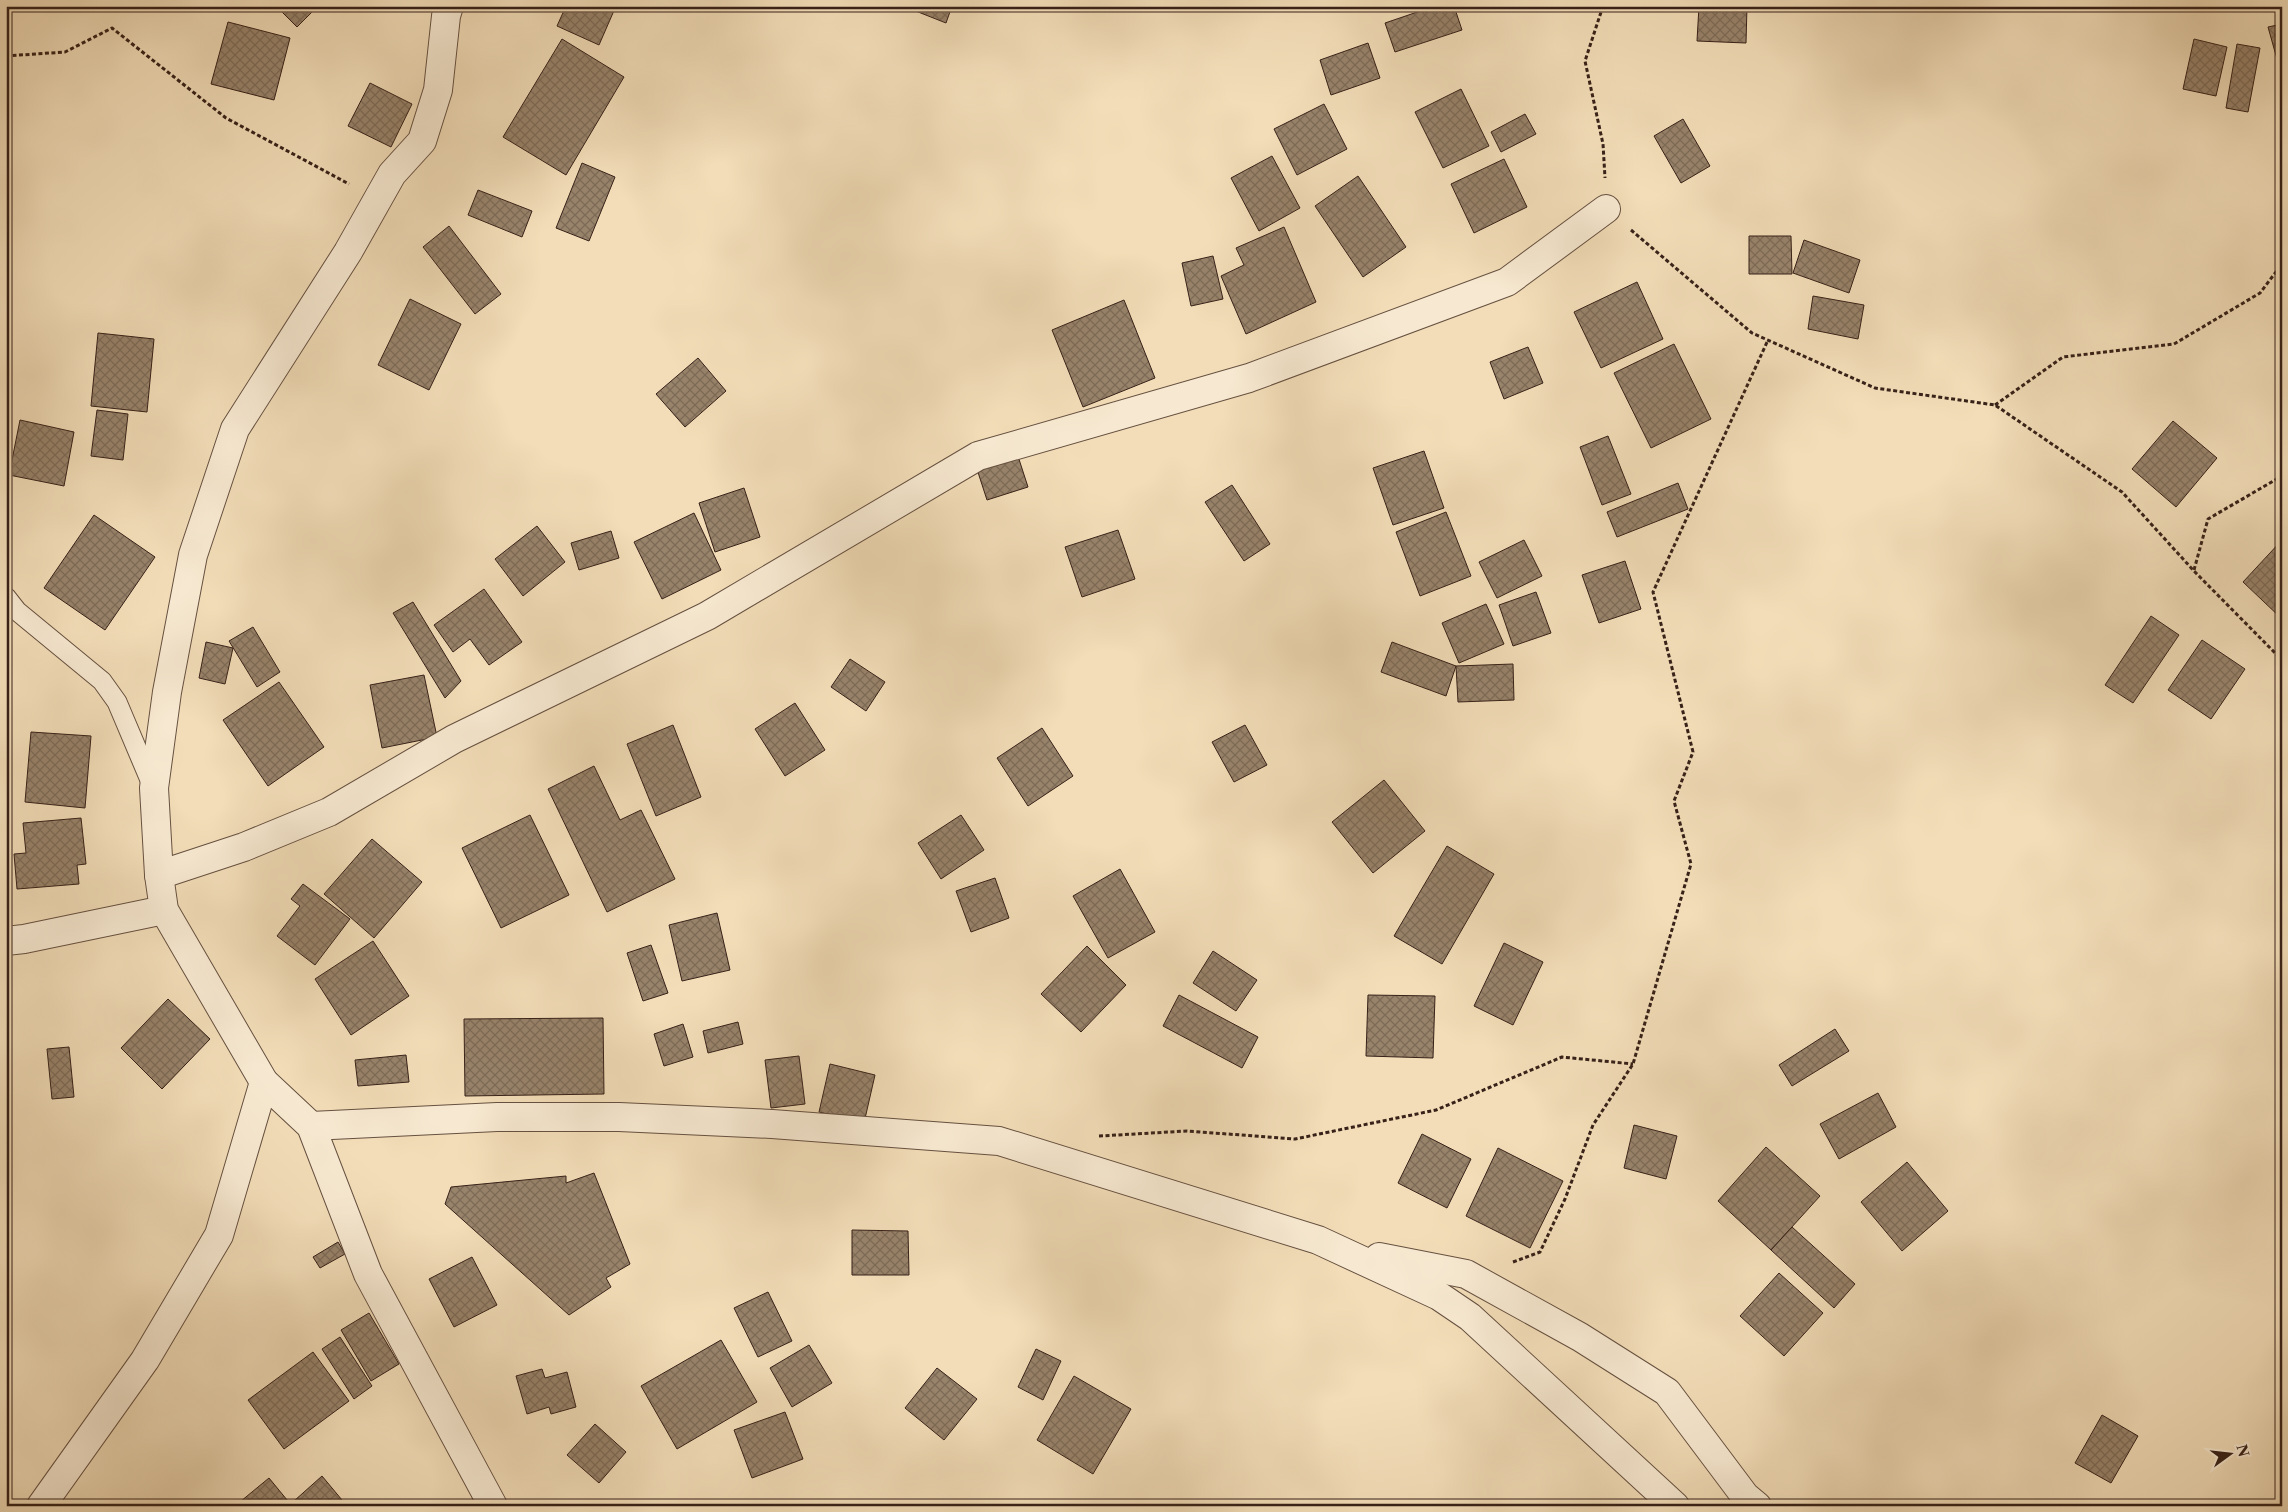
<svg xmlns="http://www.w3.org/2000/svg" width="2288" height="1512" font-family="'Libre Caslon Text',serif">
<defs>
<pattern id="building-cross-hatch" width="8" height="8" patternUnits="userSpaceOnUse" patternTransform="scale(1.25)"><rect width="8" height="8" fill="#98836b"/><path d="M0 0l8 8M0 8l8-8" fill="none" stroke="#7d6b57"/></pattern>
</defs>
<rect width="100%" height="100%" fill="#f2ddb8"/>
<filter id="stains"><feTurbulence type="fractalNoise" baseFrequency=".004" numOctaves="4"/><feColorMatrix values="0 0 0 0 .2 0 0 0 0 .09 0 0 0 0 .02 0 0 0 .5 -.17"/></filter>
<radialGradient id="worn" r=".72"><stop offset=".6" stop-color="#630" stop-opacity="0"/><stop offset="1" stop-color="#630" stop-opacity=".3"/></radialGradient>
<g fill="url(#building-cross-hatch)" stroke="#372118">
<polygon points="276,6 318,6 297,27"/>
<polygon points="566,6 616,6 599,45 557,26"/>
<polygon points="903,6 952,6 946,23"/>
<polygon points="1435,6 1454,6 1462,30 1395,52 1385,23"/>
<polygon points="1699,6 1747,6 1746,43 1697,41"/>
<polygon points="228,22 290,38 274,100 211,84"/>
<polygon points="2282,24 2282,77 2268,27"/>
<polygon points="562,39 624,77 566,175 503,137"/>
<polygon points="2194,39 2227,47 2216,96 2183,89"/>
<polygon points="1368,43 1380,78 1331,95 1320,60"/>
<polygon points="2237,44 2260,48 2248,112 2226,108"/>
<polygon points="370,83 412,104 391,147 348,126"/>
<polygon points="1461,89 1489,146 1443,168 1415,112"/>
<polygon points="1324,104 1347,149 1297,175 1274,129"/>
<polygon points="1525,114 1536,134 1501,152 1491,132"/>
<polygon points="1683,119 1710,166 1681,183 1654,136"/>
<polygon points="1272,156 1300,208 1259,231 1231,178"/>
<polygon points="1504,159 1527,207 1474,233 1451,184"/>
<polygon points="582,163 615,177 589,241 556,228"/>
<polygon points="1358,176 1406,247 1363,277 1315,206"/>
<polygon points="478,190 532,211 522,237 468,215"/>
<polygon points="449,226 501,294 475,314 423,247"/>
<polygon points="1284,227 1316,302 1246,334 1221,276 1244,265 1236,248"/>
<polygon points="1749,236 1791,236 1792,274 1749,274"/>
<polygon points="1804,240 1860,260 1849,293 1793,273"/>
<polygon points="1213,256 1223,299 1191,306 1182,263"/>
<polygon points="1637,282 1663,339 1601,368 1574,312"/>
<polygon points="1813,296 1864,305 1858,339 1808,329"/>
<polygon points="410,299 461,324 429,390 378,365"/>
<polygon points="1124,300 1155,378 1083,407 1052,330"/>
<polygon points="98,333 154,339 147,412 91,406"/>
<polygon points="1674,344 1711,419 1651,448 1614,373"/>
<polygon points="1528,347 1543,383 1504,399 1490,362"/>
<polygon points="698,358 726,391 685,427 656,394"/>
<polygon points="97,410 128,414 123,460 91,456"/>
<polygon points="20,420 74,432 64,486 9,475"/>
<polygon points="2173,421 2217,458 2176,507 2132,469"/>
<polygon points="1608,436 1631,494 1602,505 1580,447"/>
<polygon points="1015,447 1028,487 987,500 974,460"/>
<polygon points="1424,451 1444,508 1393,525 1373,468"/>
<polygon points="1678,483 1688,509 1617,537 1607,512"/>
<polygon points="1232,485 1270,544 1244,561 1205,502"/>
<polygon points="744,488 760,537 715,552 699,503"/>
<polygon points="1446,512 1471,576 1420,596 1396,532"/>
<polygon points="694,513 721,570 662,599 634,542"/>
<polygon points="94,515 155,557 105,630 44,588"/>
<polygon points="537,526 565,562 523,596 495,559"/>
<polygon points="1118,530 1135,579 1082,597 1065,547"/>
<polygon points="611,531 619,558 579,570 571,543"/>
<polygon points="1524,540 1542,576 1497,598 1479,562"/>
<polygon points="2282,540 2282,619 2243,582"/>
<polygon points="1625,561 1641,609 1599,623 1582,575"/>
<polygon points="484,589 522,642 489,665 470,639 453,652 434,625"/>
<polygon points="1536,592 1551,633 1513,646 1499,605"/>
<polygon points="413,602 461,681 445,698 393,613"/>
<polygon points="1486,604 1504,644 1459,663 1442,623"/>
<polygon points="2151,616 2179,635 2133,703 2105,685"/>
<polygon points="253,627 280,672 257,687 229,641"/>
<polygon points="2202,640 2245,669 2211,719 2168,690"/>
<polygon points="206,642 233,648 225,684 199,678"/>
<polygon points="1392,642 1456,666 1446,696 1381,672"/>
<polygon points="850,659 885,682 866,711 831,687"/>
<polygon points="1513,664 1514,700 1458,702 1456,666"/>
<polygon points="424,675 437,737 382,748 370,685"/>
<polygon points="279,682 324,747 268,786 223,720"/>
<polygon points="795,703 825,750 785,776 755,729"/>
<polygon points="673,725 701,797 656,816 627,744"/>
<polygon points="1245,725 1267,765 1234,782 1212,742"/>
<polygon points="1042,728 1073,776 1028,806 997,758"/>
<polygon points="31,732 91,736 85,808 25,802"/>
<polygon points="594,766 620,820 641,810 675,879 607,912 548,789"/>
<polygon points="1384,780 1425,831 1373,873 1332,822"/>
<polygon points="530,815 569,895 501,928 462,848"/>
<polygon points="961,815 984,850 941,879 918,843"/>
<polygon points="6,817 9,817 11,890 6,891"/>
<polygon points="81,818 86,864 77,865 79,884 17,889 14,854 26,853 23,823"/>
<polygon points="372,839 422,882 374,938 324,894"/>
<polygon points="1447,846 1494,874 1442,964 1394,936"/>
<polygon points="1120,869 1155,932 1108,958 1073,896"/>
<polygon points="995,878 1009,918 971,932 956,891"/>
<polygon points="303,884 350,919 315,965 277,936 300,906 291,899"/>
<polygon points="717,913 730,970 682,981 669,925"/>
<polygon points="373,941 409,996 351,1035 315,979"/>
<polygon points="1504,943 1543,962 1513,1025 1474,1006"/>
<polygon points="651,945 668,993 643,1001 627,953"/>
<polygon points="1087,946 1126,985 1081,1032 1041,994"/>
<polygon points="1213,951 1257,980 1236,1011 1193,983"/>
<polygon points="1179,995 1258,1037 1242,1068 1163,1026"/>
<polygon points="1368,995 1435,996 1433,1058 1366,1056"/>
<polygon points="168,999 210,1039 162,1089 121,1048"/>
<polygon points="603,1018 604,1094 465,1096 464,1019"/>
<polygon points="738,1022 743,1044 708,1053 703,1031"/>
<polygon points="683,1024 693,1057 664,1066 654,1034"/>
<polygon points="1835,1029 1849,1051 1792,1086 1779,1065"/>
<polygon points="69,1047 74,1097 52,1099 47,1049"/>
<polygon points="406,1055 409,1082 358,1086 355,1060"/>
<polygon points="799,1056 805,1104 771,1108 765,1060"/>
<polygon points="830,1064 875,1075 864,1123 819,1112"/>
<polygon points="1878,1093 1896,1127 1839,1159 1820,1124"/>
<polygon points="1634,1125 1677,1136 1666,1179 1624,1168"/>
<polygon points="1422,1134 1471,1159 1447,1208 1398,1183"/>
<polygon points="1766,1147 1820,1196 1771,1250 1718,1201"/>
<polygon points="1498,1148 1563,1181 1530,1248 1466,1216"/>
<polygon points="1907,1162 1948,1211 1902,1251 1861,1202"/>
<polygon points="594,1173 630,1264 606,1278 611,1287 569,1315 445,1204 451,1187 566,1176 566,1183"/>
<polygon points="1792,1227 1855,1284 1834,1308 1771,1250"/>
<polygon points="852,1230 908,1231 909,1275 852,1275"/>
<polygon points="338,1242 345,1254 320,1268 313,1257"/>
<polygon points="472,1257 497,1305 454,1327 429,1279"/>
<polygon points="1779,1273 1823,1313 1784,1356 1740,1316"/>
<polygon points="768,1292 792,1341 758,1357 734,1308"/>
<polygon points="369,1313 399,1364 371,1381 341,1330"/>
<polygon points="340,1337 372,1386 354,1399 322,1349"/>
<polygon points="721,1340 757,1402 677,1449 641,1386"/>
<polygon points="809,1345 832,1383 792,1407 770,1368"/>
<polygon points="1036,1349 1061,1361 1043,1400 1018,1387"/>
<polygon points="313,1352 349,1401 284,1449 248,1400"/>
<polygon points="937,1368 977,1399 944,1440 905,1408"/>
<polygon points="542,1369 545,1378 567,1372 576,1407 551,1414 549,1407 527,1414 516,1376"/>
<polygon points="1074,1376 1131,1409 1093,1474 1037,1440"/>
<polygon points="785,1412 803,1459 752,1478 734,1430"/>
<polygon points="2102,1415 2138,1436 2111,1483 2075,1463"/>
<polygon points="595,1424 626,1452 599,1483 567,1455"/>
<polygon points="322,1476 347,1506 298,1506 294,1501"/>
<polygon points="269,1478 292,1506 235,1506"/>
</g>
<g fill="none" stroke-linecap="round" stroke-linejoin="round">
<g stroke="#665040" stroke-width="21">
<polyline id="lane" points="6,597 17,611 102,681 117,702 153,787"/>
</g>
<g stroke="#665040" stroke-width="30">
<g id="street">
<polyline points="449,6 446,16 438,90 422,141 392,174 348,252 235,429 193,555 167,692 154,788 159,875 164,910 264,1082 311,1126 368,1274 493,1506"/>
<polyline points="159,875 244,847 329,812 454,739 707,616 978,456 1249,378 1507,282 1606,209"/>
<polyline points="6,941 24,939 164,910"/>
<polyline points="311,1126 497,1117 619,1117 772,1124 999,1141 1318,1240 1439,1296 1470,1317 1675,1506"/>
<polyline points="1379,1257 1466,1274 1580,1337 1667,1392 1745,1496 1757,1506"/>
<polyline points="41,1506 145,1360 219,1235 264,1082"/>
</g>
</g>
<g stroke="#372118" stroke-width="3" stroke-dasharray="4 2.5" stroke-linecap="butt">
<polyline points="1603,6 1585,61 1603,144 1605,178"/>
<polyline points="6,56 65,52 112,28 226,118 349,184"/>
<polyline points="1631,230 1752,333 1875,388 1995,405 2122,492 2194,571 2282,660"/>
<polyline points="1995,405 2063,357 2174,344 2260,293 2282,264"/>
<polyline points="2194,570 2208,519 2282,476"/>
<polyline points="1099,1136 1187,1131 1295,1139 1436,1110 1562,1057 1633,1064"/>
<polyline points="1513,1262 1540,1252 1565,1199 1593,1125 1633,1064 1691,864 1674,801 1693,752 1653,592 1768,340"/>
</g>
<use href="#lane" stroke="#f7e9d1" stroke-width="19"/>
<use href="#street" stroke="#f7e9d1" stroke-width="28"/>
</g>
<rect width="2288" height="1512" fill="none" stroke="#f2ddb8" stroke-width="25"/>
<rect x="8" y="8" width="2273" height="1497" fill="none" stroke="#372118" stroke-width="2.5"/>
<rect x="12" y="12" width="2263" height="1487" fill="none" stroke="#372118"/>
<g transform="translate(2230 1454) rotate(75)" stroke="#f7e9d1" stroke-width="4" paint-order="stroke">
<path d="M0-4L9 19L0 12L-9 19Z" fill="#372118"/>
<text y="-8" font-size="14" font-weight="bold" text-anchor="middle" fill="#372118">N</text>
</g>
<rect width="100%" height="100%" filter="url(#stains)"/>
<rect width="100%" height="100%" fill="url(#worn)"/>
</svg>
